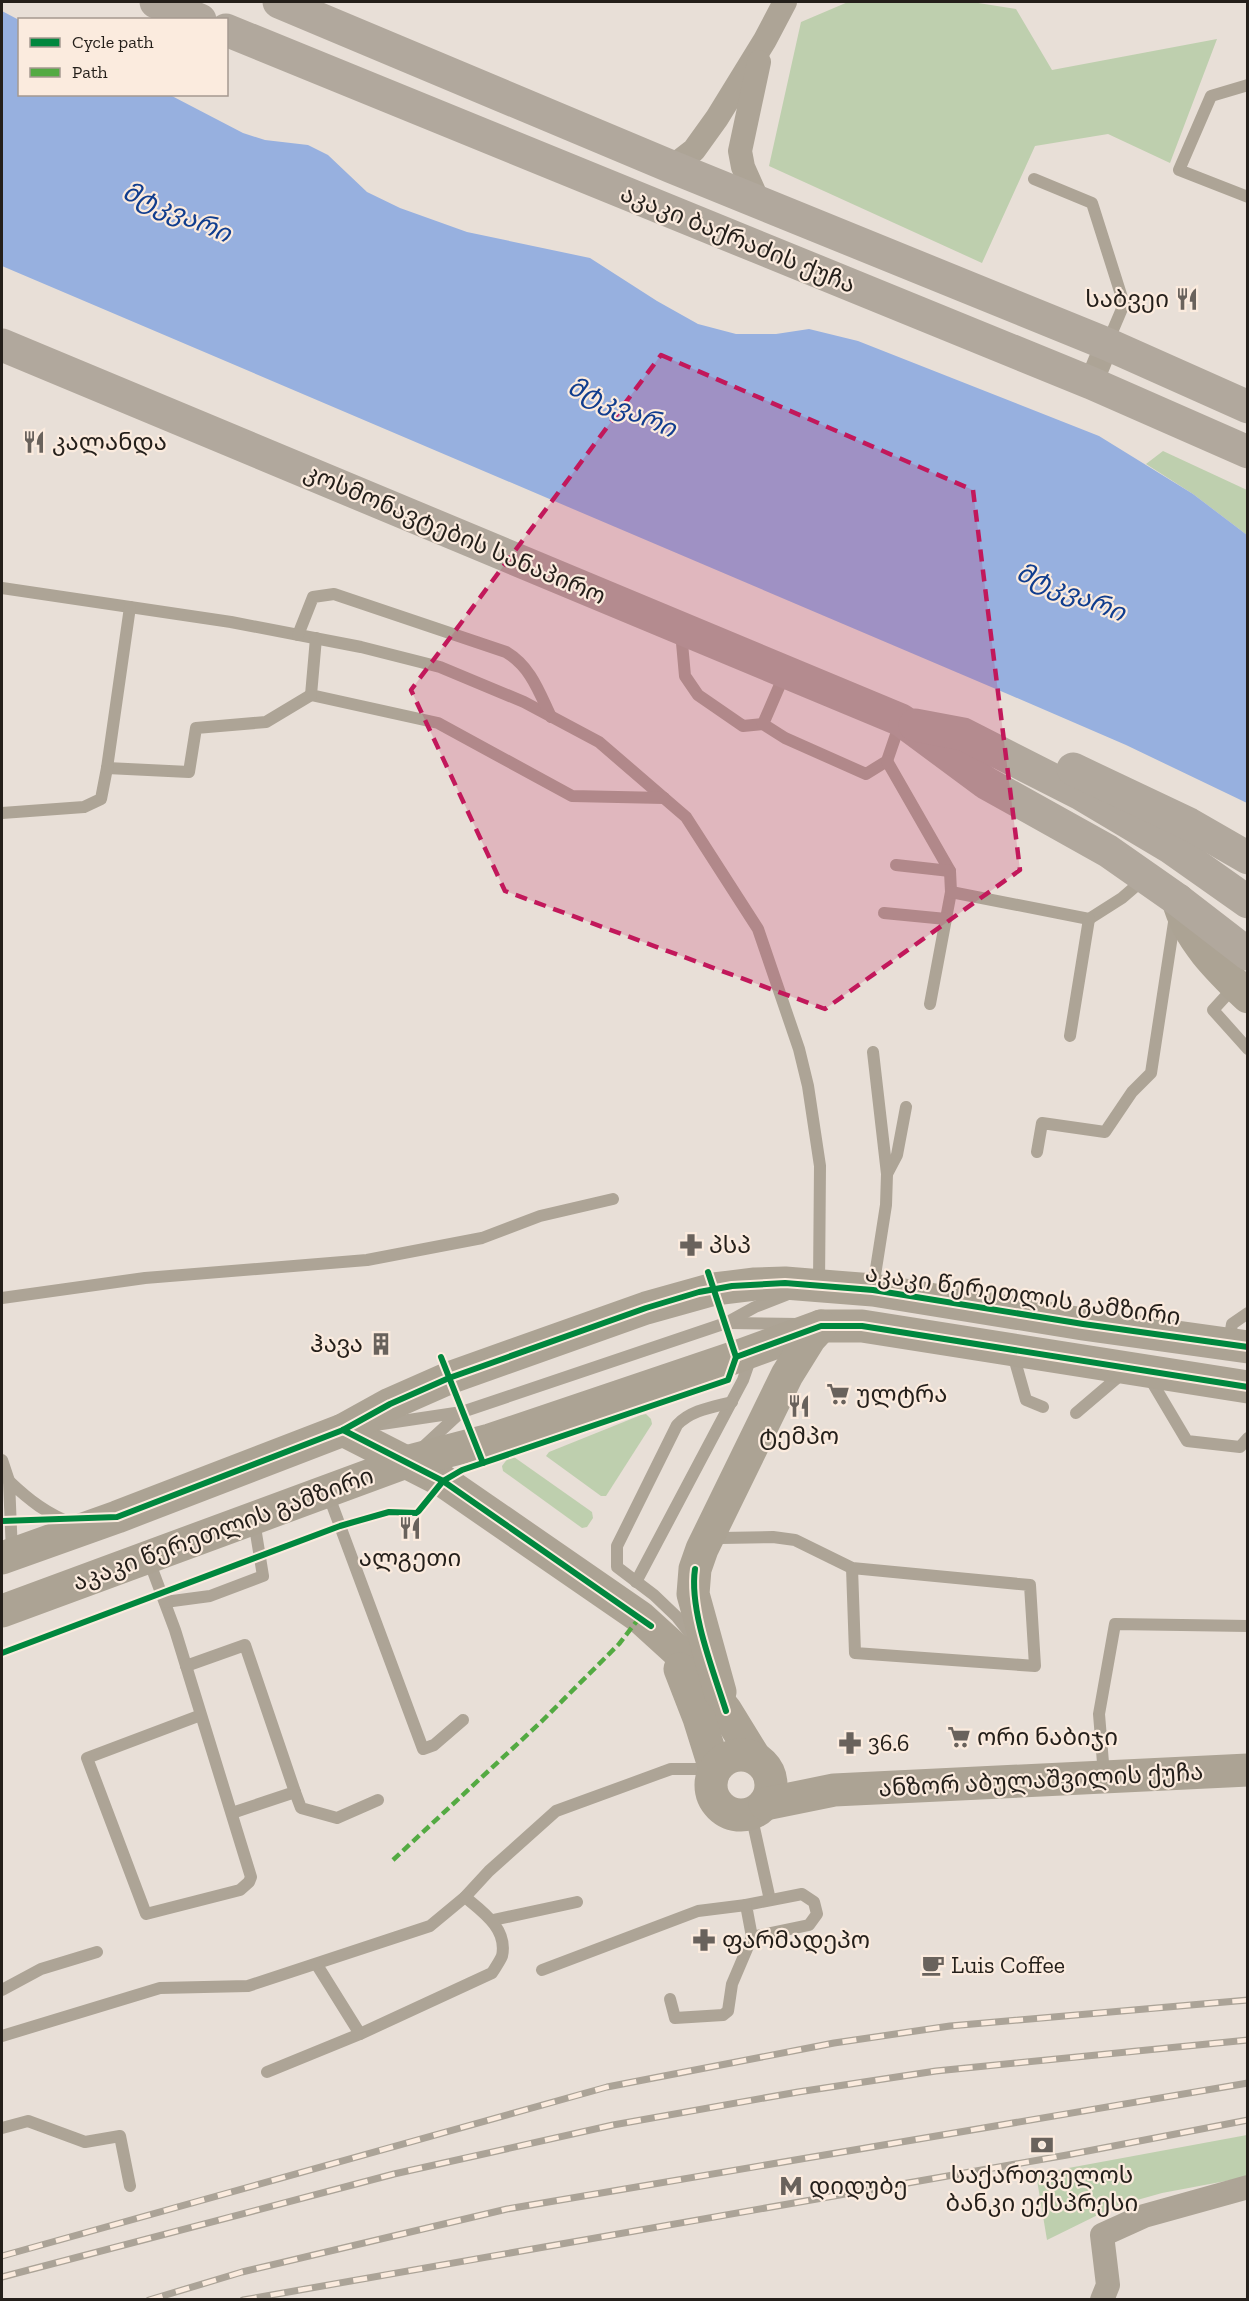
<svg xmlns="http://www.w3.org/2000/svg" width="1249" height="2301" font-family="'Zilla Slab','Noto Sans Georgian',serif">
<rect width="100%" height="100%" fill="#e8dfd7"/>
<g fill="#becfae">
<polygon points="848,2 972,2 1016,9 1052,70 1217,39 1170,163 1108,134 1035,146 982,263 769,166 801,22"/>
<polygon points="1163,451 1247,490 1247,535 1193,494 1146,464"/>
<polygon points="646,1414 651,1419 652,1424 606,1496 601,1496 546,1456 549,1452 641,1415"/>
<polygon points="514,1457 592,1512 593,1518 587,1527 582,1528 503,1471 502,1466 508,1458"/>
<polygon points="1247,2135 1247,2177 1162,2193 1116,2206 1047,2240 1036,2174"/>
</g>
<polygon fill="#97b0df" points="2,11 19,20 20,94 170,95 243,133 265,140 308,145 328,155 367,192 400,208 467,232 590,258 657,301 698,324 736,334 776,334 809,329 858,341 1099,436 1193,494 1247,535 1247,803 1126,745 1010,695 2,266"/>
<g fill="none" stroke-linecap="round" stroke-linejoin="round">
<g stroke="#ada496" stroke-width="12">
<polyline points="1248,85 1211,96 1179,170 1248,197"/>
<polyline points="1034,179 1092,203 1124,304 1107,344"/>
<polyline points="2,588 231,622 361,647 440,667 524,702 599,742 686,817 758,929 799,1049 808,1086 820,1166 819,1285"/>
<polyline points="681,632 685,676 698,695 743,726 763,724"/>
<path d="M298 635 313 597 334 594 506 652C531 667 539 692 551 717"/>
<polyline points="316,638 311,695 438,723 572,796 664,798"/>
<polyline points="785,673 763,724 785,738 866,774 887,761 900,723"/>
<polyline points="887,761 950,871 951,892 930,1004"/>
<polyline points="107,768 189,772 196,728 266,722 311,695"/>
<polyline points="2,813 84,807 101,799 107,768 130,607"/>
<polyline points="896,865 950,871"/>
<polyline points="951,892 1089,919 1122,898 1144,879"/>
<polyline points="884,913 946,919"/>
<polyline points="1235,986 1213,1010 1248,1049"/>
<polyline points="1070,1036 1089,919"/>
<polyline points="1037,1152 1042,1123 1105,1132 1132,1092 1151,1073 1175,916"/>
<polyline points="887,1174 897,1155 906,1107"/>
<polyline points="873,1288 886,1205 887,1174 873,1052"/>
<polyline points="2,1298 145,1278 367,1260 482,1238 540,1216 613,1199"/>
<polyline points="730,1323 799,1324"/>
<polyline points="1229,1343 1232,1324 1248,1313"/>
<polyline points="1013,1354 1026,1400 1043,1407"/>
<polyline points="1149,1377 1187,1441 1240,1447 1248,1438"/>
<polyline points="1076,1413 1123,1373"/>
<polyline points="375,1425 462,1412 726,1323 755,1307 786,1295"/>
<polyline points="421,1449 461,1412"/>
<polyline points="2,1460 9,1481"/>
<polyline points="327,1491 423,1749 434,1745 463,1720"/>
<polyline points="711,1533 721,1538 773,1537 795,1540 852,1568 1030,1585 1035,1666 855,1653 852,1568"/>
<path d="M12 1553 9 1481C29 1500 48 1515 74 1524"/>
<polyline points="148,1558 175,1630 251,1877 249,1882 240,1890 146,1914 87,1758 201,1715"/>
<polyline points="636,1582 743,1380 751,1357"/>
<polyline points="165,1602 210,1596 263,1576 254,1521"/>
<path d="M693 1637 677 1617 654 1595 617 1567V1546L677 1425C691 1410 713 1407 732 1402"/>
<polyline points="186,1666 245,1645 295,1792 232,1813"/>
<polyline points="1104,1775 1099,1714 1115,1624 1248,1626"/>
<polyline points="295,1792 301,1808 337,1818 378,1800"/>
<polyline points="751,1814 770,1900"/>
<polygon points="802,1894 814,1902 817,1914 809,1925 752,1937 746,1905"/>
<polyline points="493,1920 577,1902"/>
<polyline points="317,1965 360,2034"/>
<polyline points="542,1970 698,1911 746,1905"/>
<polyline points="2,1990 41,1969 97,1952"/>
<polyline points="670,1999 675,2018 723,2015 728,2011 732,1984 752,1937"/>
<polyline points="2,2036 160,1988 248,1986 430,1926 465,1897 489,1871 556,1811 671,1769 714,1769"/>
<path d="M267 2072 360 2034 492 1973C495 1968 500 1961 502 1956 508 1929 483 1912 465 1897"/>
<polyline points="2,2128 28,2121 85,2142 120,2136 130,2186"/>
</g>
<g stroke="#ada496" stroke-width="24">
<polyline points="672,167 694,150 717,118 765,40 785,2"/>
<polyline points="759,203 743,167 740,151 759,62"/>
<polyline points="1091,383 1107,344"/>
<polyline points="1102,2300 1108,2285 1102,2235 1144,2216 1248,2187"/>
</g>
<g stroke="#aca394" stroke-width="33">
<path d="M1178 900C1188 939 1219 969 1248 997"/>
<polyline points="343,1430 443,1481 640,1617 684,1657 726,1711 755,1758"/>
<polyline points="2,1558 117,1517 343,1430 390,1404 449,1378 646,1308 714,1289 755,1284 785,1283 873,1290 1083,1324 1248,1347"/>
<polyline points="2,1611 406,1462 490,1440 736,1357 821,1326 862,1326 1248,1387"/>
<polyline points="680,1669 699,1718 715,1769"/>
<polyline points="720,1692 693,1594 695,1569 702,1549 787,1375 810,1338 821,1326"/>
<circle cx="741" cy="1785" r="30"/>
<polyline points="765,1804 834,1790 1248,1770"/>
</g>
<g stroke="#b1a89d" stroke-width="33">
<polyline points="156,2 200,20"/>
<polyline points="279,2 672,167 1107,344 1248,407"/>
<polyline points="226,30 1091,383 1248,452"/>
<polyline points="2,345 901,720 986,783 1108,851 1178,900 1248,954"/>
<polyline points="915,725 963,734 1081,794 1170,847 1248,902"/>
<polyline points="1073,769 1189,824 1248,858"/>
</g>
<g stroke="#aba397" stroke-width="7">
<g id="rail">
<polyline points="2,2256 607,2087 834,2043 950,2026 1248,2000"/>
<polyline points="2,2277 394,2174 613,2125 798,2092 936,2071 1248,2040"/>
<polyline points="149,2300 242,2272 507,2209 1248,2083"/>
<polyline points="243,2300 1067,2155 1248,2120"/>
</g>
</g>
<use href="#rail" stroke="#fbebde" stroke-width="4.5" stroke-dasharray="14" stroke-linecap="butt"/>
<polyline stroke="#53aa42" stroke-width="4.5" stroke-dasharray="9 4.5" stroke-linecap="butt" points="393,1860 542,1721 619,1644 640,1617"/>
<g stroke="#fbebde" stroke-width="10">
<g id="cycleway">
<polyline points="441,1357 483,1463"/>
<polyline points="736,1357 821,1326 862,1326 1248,1387"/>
<polyline points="343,1430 443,1481 651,1626"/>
<polyline points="2,1521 117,1517 343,1430 390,1404 449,1378 646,1308 699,1292 732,1286 785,1283 873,1290 1083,1324 1248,1347"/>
<path d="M695 1569C689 1610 713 1670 726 1711"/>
<polyline points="2,1653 340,1526 389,1512 417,1513 443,1481 462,1470 728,1380 736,1357 708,1272"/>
</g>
</g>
<use href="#cycleway" stroke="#00873e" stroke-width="6"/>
</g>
<path fill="#c2185b" fill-opacity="0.2" stroke="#c2185b" stroke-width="4.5" stroke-dasharray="12 8" stroke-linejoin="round" d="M661 355 973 490 1020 870 825 1009 505 891 411 690Z"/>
<defs>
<g id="restaurant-bare" transform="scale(1.8)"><path d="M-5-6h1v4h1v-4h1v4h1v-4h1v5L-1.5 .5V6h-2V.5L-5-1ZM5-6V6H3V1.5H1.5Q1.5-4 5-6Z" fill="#69625c" stroke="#fbebde" stroke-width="2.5" paint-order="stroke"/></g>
<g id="pharmacy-bare" transform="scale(1.8)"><path d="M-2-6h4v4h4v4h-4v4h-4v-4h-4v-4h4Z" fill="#69625c" stroke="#fbebde" stroke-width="2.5" paint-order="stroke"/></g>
<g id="building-bare" transform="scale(1.8)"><path d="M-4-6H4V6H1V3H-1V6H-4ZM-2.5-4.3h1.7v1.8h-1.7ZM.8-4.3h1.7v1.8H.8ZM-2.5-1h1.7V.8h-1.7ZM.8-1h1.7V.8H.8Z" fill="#69625c" stroke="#fbebde" stroke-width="2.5" paint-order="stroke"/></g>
<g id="supermarket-bare" transform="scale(1.8)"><path d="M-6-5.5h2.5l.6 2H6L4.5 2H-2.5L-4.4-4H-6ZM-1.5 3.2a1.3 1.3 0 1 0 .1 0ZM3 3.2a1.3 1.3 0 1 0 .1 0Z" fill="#69625c" stroke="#fbebde" stroke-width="2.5" paint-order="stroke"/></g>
<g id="cafe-bare" transform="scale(1.8)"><path d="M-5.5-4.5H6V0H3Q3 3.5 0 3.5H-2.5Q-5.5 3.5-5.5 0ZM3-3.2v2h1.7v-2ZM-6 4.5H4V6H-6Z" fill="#69625c" stroke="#fbebde" stroke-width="2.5" paint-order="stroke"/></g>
<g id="bank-bare" transform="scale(1.8)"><path d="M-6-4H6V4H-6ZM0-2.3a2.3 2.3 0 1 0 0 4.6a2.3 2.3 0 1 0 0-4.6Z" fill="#69625c" stroke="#fbebde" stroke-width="2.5" paint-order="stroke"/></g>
<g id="metro-bare" transform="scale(1.8)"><path d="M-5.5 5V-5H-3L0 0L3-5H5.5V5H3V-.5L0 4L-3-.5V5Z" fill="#69625c" stroke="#fbebde" stroke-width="2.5" paint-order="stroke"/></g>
</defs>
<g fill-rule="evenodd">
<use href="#restaurant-bare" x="1187" y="299"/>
<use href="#restaurant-bare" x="34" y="442"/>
<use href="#pharmacy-bare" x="691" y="1245"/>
<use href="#building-bare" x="381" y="1344"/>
<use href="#supermarket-bare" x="838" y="1394"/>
<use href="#restaurant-bare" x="799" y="1406"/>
<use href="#restaurant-bare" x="410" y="1528"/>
<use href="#supermarket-bare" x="959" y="1737"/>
<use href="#pharmacy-bare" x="850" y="1743"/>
<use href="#pharmacy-bare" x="704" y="1940"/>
<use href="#cafe-bare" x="933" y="1965"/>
<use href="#bank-bare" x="1042" y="2145"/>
<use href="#metro-bare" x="791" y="2186"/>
</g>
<g text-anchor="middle" stroke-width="4.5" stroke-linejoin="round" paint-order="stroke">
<g font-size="24" fill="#241f1a" stroke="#fbebde">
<text transform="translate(738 239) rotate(22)" y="8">აკაკი ბაქრაძის ქუჩა</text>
<text transform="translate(455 534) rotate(23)" y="8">კოსმონავტების სანაპირო</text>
<text transform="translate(1023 1295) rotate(8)" y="8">აკაკი წერეთლის გამზირი</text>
<text transform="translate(223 1529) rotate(-20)" y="8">აკაკი წერეთლის გამზირი</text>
<text transform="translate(1041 1780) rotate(-3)" y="8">ანზორ აბულაშვილის ქუჩა</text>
</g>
<g font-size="24" fill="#241f1a" stroke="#fbebde" text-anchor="start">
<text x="1169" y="307" text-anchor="end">საბვეი</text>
<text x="52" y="450">კალანდა</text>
<text x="709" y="1253">პსპ</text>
<text x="363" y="1352" text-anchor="end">ჰავა</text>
<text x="856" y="1402">ულტრა</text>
<text x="799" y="1444" text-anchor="middle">ტემპო</text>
<text x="410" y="1566" text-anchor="middle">ალგეთი</text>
<text x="977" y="1745">ორი ნაბიჯი</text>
<text x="868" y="1751">36.6</text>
<text x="722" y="1948">ფარმადეპო</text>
<text x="951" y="1973">Luis Coffee</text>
<text x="1042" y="2183" text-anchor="middle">საქართველოს<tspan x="1042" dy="28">ბანკი ექსპრესი</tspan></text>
<text x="809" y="2194">დიდუბე</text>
</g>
<g font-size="26" font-style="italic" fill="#103d8e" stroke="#fbebde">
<text transform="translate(177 212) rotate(23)" y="9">მტკვარი</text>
<text transform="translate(622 407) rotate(23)" y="9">მტკვარი</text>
<text transform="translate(1071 592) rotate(22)" y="9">მტკვარი</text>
</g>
</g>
<rect width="1249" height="2301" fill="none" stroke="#241f1a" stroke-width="6"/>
<rect x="18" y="18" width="210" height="78" fill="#fbebde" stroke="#a59990" stroke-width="1.5"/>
<rect x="30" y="38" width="30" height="9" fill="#00873e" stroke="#a59990" stroke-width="1.5"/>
<text x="72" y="48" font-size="18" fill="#241f1a">Cycle path</text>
<rect x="30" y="68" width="30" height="9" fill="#53aa42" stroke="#a59990" stroke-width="1.5"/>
<text x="72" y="78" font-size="18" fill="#241f1a">Path</text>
</svg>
